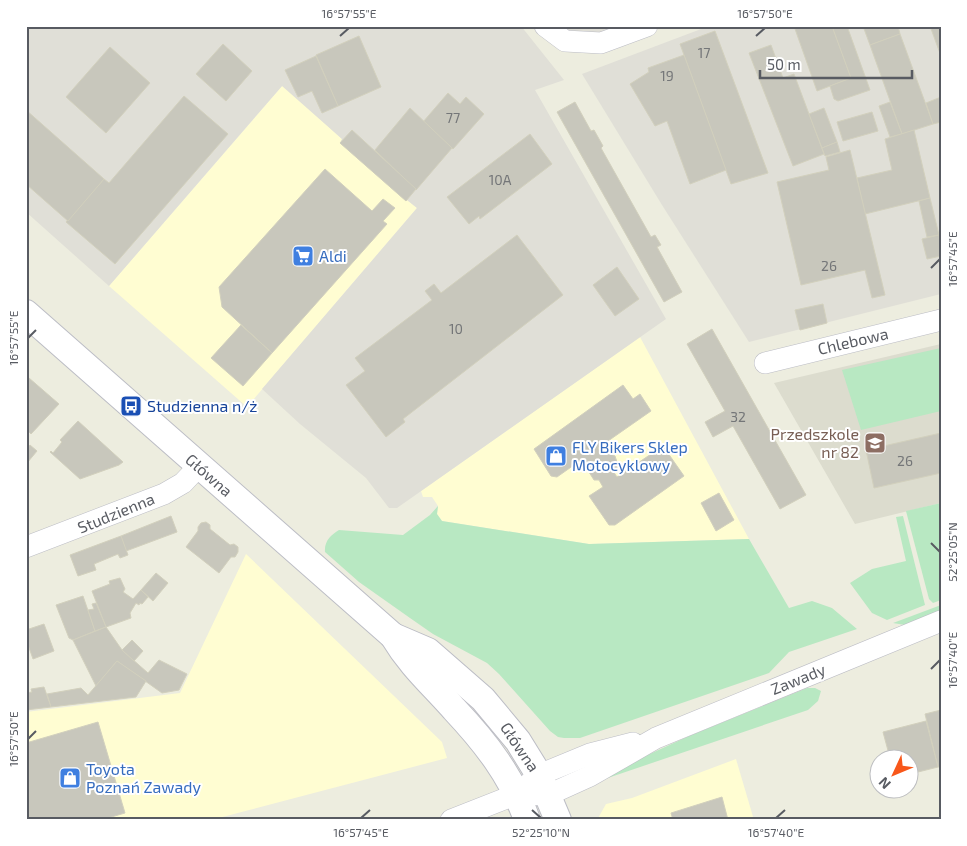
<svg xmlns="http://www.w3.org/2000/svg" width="967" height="846" font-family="'Exo 2',sans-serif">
<rect width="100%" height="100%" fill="#ededdf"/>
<g fill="#fffdd2">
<polygon points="283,85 343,140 340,143 406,201 407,200 417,208 247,407 109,286"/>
<polygon points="640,337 749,539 589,544 442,521 437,514 438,506 432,497 423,497 421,491"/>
<polygon points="246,554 442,742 447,758 211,820 26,820 26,712 180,693"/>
<polygon points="736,759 754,820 597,820 606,804 632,798"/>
</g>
<g fill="#e0dfd7">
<polygon points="26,26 521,26 564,80 535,90 666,319 397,508 389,508 366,478 300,424 262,389 417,208 407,200 406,201 340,143 342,139 282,86 109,286 26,212"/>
<polygon points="552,26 621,26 565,47"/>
<polygon points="709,26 941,26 941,294 749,342 662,205 582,74"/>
</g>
<polygon fill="#dcdcce" points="941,344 941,503 855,524 774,383"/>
<g fill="#b8e8c2">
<polygon points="941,348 941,411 861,430 842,370"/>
<polygon points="941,503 941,600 933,603 929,599 906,511"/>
<path d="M438 506 437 514 442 521 589 544 749 539 789 608 812 601 832 608 857 629 789 652 769 673 580 738H564L558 737 550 731 499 674 487 663 433 634 410 618 359 582 325 552C324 541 331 535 339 530L403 535 430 515Z"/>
<polygon points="903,516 925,605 887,620 872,613 850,583 872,569 906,561 896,517"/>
<polygon points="941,605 941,610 905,625 893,623"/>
<polygon points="807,688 815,688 821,691 818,701 808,710 596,782 615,770 689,736"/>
</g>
<g fill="#c8c7bc" stroke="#d2d0bd">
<polygon points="794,26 832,26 851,78 817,91"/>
<polygon points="832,26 847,26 870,90 838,101 834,99 830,86 851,78"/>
<polygon points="863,26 898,26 900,34 870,45"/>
<polygon points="930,26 941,26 941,56"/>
<polygon points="715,31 768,173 731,184 680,44"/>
<polygon points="900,34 933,124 902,134 870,45"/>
<polygon points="359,36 381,87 338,106 316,55"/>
<polygon points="223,44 252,71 226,101 196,74"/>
<polygon points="771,45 783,78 794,74 824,154 793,166 749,53"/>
<polygon points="110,47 150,83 106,133 66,97"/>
<polygon points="684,55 726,170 690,184 667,121 655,126 630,84 649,72 648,68"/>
<polygon points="316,56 338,106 322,113 312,91 298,97 285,70"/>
<polygon points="448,93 460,104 466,97 484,114 453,149 423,122"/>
<polygon points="184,96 228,134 115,264 66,222 104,179 109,183"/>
<polygon points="941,97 941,122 933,124 926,103"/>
<polygon points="575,102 591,131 594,130 603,146 601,148 651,237 655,235 661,245 657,247 682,292 664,302 557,112"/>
<polygon points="890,102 902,134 890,137 879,106"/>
<polygon points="410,108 452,148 416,190 375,150"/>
<polygon points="824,108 837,142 822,148 809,114"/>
<polygon points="26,110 104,179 68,221 26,184"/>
<polygon points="872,112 878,131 843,141 837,122"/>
<polygon points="352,130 416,189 406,201 340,143"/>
<polygon points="914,130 930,198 865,214 857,178 892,170 885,139"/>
<polygon points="530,134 552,164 480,219 479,216 469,224 447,197"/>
<polygon points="837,142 840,152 825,156 822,148"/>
<polygon points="850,150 885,295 872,298 865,270 801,285 777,182 829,170 826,157"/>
<polygon points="325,169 372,211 383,199 395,208 383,221 387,224 272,353 222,307 219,287"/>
<polygon points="930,198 939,235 927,237 919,201"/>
<polygon points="517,235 563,295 403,419 405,422 386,437 346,385 365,371 355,358 432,300 425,291 434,284 441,293"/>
<polygon points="939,235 941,256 927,259 922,239"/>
<polygon points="617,267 639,299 615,316 593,285"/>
<polygon points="823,304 827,323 800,330 795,310"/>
<polygon points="241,325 272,353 243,386 211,358"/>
<polygon points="712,329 806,495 780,509 733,426 713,437 705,422 725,411 687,344"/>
<polygon points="29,378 59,404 31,434 26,429 26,381"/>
<polygon points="623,385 633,399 640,394 651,411 598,448 602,454 608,453 615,456 617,462 617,468 613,471 617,477 663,446 684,476 615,525 609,525 589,496 603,487 599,480 594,480 587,469 588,464 584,458 557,477 551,476 534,449"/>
<polygon points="78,421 123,462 119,465 80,479 50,452 51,451 53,453 62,442 60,440"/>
<polygon points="941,433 941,473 874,488 866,450"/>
<polygon points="30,445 37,451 27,463 26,450"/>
<polygon points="719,493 734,520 716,531 701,503"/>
<polygon points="171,516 177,532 126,551 121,536"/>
<polygon points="206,522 210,525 210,529 230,545 234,544 238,547 238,552 235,557 231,557 219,573 186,547 198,531 198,527 201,523"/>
<polygon points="121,536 128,555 120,558 118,554 94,564 96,570 78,576 70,555"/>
<polygon points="156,573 168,583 153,601 141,590"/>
<polygon points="120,578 125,589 123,592 133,599 141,590 148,597 142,604 140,603 139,605 136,603 130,613 131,618 106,627 92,591 110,584 109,581"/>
<polygon points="83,596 95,631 73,640 69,638 56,605"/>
<polygon points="96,603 106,627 95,631 88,610 94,609 92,604"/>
<polygon points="44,624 54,651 33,659 26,639 26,630"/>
<polygon points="106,627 122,650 148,673 159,660 187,674 179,690 162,693 117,661 96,686 73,640"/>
<polygon points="132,640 143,651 134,661 122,650"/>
<polygon points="117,661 146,681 136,697 51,707 47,694 81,688 88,695"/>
<polygon points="44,687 51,707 26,710 26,693 32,692 31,689"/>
<polygon points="941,710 941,767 938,767 925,714"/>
<polygon points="926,721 938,767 910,774 910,758 890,758 883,732"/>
<polygon points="98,722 125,813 101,820 26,820 26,743"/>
<polygon points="722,797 728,820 673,820 671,813"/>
</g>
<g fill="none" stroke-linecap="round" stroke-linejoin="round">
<g stroke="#bcbdc5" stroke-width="22">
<g id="minor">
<polyline points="545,26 565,41 601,43 647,26"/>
<polyline points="765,363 941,320"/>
<polyline points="26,547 164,494 183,483 199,466"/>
<polyline points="517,794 548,795 590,776 656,738 941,621"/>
<polyline points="451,820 517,794 539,775 590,754 633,743"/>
</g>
</g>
<g stroke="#bcbdc5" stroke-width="28">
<g id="tertiary">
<path d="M26 313 393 636C411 666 431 683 454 709 485 742 512 776 527 820"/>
<polyline points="393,636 428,651 483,699 518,741 539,775 558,820"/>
</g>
</g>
<use href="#minor" stroke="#fff" stroke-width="21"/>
<use href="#tertiary" stroke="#fff" stroke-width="26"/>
</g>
<path fill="none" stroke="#585b62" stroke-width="2" d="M340 36 349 28M756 36 765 28M931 268 940 259M28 338 36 330M931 543 940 552M931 669 940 660M28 739 36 731M532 810 541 818M361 818 370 810M776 818 785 810"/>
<defs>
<g id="supermarket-square" transform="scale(1.125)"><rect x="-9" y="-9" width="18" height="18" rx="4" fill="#3f7fe0" stroke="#fff"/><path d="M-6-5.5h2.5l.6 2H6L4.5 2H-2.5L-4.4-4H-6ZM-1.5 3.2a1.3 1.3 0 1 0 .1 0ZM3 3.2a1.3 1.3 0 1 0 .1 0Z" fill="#fff"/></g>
<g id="bus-square" transform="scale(1.125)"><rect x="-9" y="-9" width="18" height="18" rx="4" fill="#1a4fb4" stroke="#fff"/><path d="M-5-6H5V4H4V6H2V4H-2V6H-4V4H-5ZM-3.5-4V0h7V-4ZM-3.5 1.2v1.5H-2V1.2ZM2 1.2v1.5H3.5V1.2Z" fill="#fff"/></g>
<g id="school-square" transform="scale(1.125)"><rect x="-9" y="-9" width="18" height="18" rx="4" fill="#8d6e63" stroke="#fff"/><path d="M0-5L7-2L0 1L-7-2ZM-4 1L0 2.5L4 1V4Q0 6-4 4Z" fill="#fff"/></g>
<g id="shop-square" transform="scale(1.125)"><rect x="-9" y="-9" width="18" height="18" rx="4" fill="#3f7fe0" stroke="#fff"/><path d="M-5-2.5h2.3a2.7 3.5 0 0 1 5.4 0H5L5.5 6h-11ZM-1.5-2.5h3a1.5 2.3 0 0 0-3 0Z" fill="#fff"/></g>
</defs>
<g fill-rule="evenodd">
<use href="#supermarket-square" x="303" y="256"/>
<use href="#bus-square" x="131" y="406"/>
<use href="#school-square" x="875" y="443"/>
<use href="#shop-square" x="556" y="456"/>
<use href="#shop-square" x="70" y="778"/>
</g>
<g text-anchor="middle" stroke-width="4" stroke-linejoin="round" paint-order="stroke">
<g font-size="14" fill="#747678">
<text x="704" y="58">17</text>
<text x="667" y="81">19</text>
<text x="453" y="123">77</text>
<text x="500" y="185">10A</text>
<text x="829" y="271">26</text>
<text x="456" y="334">10</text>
<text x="738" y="422">32</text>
<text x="905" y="466">26</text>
</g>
<g font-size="16" fill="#366cbe" stroke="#fff" text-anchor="start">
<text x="319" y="262">Aldi</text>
<text x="572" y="453">FLY Bikers Sklep<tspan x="572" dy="18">Motocyklowy</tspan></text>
<text x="86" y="775">Toyota<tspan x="86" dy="18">Poznań Zawady</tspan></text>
</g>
<g font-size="16" fill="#585b62" stroke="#fff">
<text transform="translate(853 341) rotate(-13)" y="6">Chlebowa</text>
<text transform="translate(209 475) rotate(41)" y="6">Główna</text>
<text transform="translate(116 513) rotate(-22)" y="6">Studzienna</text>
<text transform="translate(798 679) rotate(-22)" y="6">Zawady</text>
<text transform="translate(520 747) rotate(56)" y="6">Główna</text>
</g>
<g font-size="16" fill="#164399" stroke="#fff" text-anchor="start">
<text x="147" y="412">Studzienna n/ż</text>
</g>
<g font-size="16" fill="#785e54" stroke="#fff" text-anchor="end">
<text x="859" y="440">Przedszkole<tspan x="859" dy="18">nr 82</tspan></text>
</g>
</g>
<rect width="967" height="846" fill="none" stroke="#ffffff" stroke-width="55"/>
<g transform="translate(894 774) rotate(226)"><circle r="24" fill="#ffffff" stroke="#bcbdc0"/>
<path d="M0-4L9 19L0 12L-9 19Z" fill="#f8571a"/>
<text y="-8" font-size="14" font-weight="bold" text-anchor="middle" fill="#585b62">N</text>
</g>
<path d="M760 70v8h152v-8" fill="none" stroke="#585b62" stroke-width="2.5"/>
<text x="767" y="70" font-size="15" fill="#585b62" stroke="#ffffff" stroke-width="4" paint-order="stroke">50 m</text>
<rect x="28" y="28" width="912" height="790" fill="none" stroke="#585b62" stroke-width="2"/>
<g font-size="12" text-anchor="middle" fill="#585b62">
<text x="349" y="18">16°57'55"E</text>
<text x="765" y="18">16°57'50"E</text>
<text transform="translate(953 259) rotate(-90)" y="4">16°57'45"E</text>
<text transform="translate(14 338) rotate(-90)" y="4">16°57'55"E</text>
<text transform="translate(953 552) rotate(-90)" y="4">52°25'05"N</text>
<text transform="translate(953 660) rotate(-90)" y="4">16°57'40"E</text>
<text transform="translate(14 739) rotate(-90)" y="4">16°57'50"E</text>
<text x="361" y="837">16°57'45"E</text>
<text x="541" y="837">52°25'10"N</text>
<text x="776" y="837">16°57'40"E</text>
</g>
</svg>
